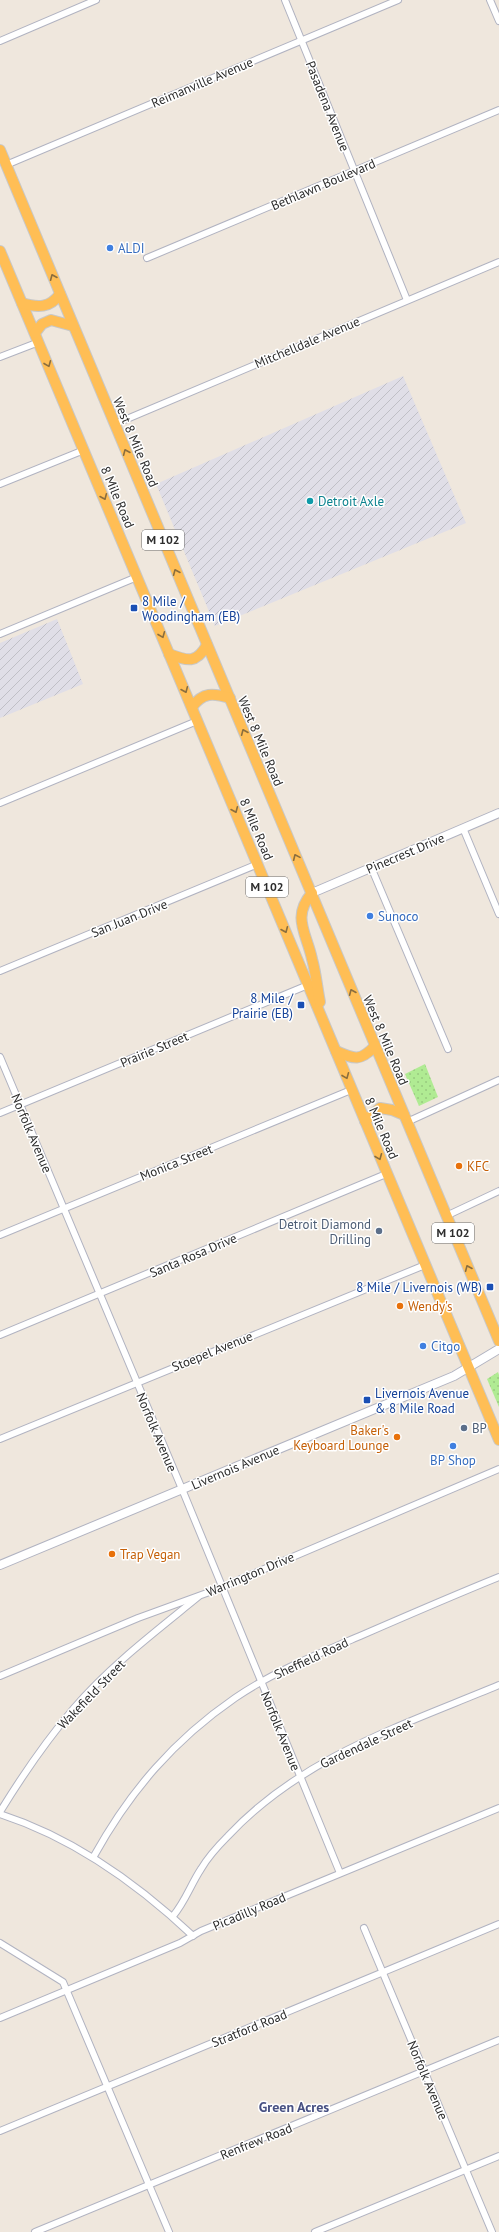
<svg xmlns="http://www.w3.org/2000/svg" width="499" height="2232" font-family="'PT Sans',sans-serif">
<defs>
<pattern id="industrial-furrows" width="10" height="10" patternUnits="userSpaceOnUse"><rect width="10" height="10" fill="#e0dee7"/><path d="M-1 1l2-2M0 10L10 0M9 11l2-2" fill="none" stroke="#c0bfc6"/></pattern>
<pattern id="green-dots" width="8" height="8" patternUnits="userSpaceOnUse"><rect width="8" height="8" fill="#b0eb93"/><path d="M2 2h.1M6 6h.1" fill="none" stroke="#98ca7f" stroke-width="1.8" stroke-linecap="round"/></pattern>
</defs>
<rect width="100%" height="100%" fill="#efe7dd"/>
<g fill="url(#industrial-furrows)">
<polygon points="403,376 466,523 215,626 156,484"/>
<polygon points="57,619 83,684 0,718 0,643"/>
</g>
<g fill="url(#green-dots)">
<polygon points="425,1064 438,1097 419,1106 405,1074"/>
<polygon points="498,1372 499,1375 499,1407 487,1379"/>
</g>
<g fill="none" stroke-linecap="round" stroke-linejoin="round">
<g stroke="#b1b3c1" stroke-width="8">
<g id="minor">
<polyline points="285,0 407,300"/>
<polyline points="490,0 499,21"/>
<polyline points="0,41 96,0"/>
<polyline points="6,165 398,0"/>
<polyline points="147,258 499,110"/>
<polyline points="0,357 39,342"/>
<polyline points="115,424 499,262"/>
<polyline points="0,484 84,450"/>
<polyline points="0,634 137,577"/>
<polyline points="0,803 197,721"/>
<polyline points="463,828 499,914"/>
<polyline points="371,867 448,1049"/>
<polyline points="0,971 258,864"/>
<polyline points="0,1057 182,1489 340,1873"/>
<polyline points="0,1113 308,985"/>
<polyline points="407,1122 499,1080"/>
<polyline points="446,1216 499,1191"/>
<polyline points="0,1235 351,1090"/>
<polyline points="0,1335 386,1174"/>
<polyline points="0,1439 425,1265"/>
<polyline points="0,1676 138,1618 215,1590 499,1469"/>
<path d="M0 1812C22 1776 46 1741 74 1708 110 1666 155 1632 198 1597"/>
<path d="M0 1814C74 1838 137 1883 193 1936"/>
<path d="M94 1856C130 1791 174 1740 235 1698 273 1672 318 1654 360 1636 406 1616 452 1596 499 1577"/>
<path d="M173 1916C185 1902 191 1884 201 1869 208 1857 218 1846 228 1836 302 1757 401 1726 499 1685"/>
<polyline points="364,1928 492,2232"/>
<polyline points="0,1943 63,1982 169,2232"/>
<polyline points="0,2018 180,1943 201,1931 499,1808"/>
<polyline points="0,2131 499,1924"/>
<polyline points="35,2232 499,2040"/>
<polyline points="315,2232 499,2156"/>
</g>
</g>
<g stroke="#b1b3c1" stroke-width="10">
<g id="tertiary">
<polyline points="312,893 499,813"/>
<polyline points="0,1565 454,1376 499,1349"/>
</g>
</g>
<g stroke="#c8c8c8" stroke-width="12">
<g id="trunk">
<polyline points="0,150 499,1341"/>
<polyline points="0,251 499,1440"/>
<path d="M22 303C38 308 50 308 60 294"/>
<polyline points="35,333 42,324 51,320 73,326"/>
<path d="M169 654C188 661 196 664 207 645"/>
<path d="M192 707C203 692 213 693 230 698"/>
<path d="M312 893C291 917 307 934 312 959 316 973 317 987 320 1002"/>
<path d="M336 1051C354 1059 360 1062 375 1046"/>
<polyline points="365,1121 380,1108 392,1110 404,1115"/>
</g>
</g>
<use href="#minor" stroke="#fff" stroke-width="6"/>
<use href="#tertiary" stroke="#fff" stroke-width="8"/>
<use href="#trunk" stroke="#ffbe55" stroke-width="10"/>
</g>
<defs><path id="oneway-chevron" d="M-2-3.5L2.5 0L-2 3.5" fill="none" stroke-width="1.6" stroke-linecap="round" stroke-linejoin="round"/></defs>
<g stroke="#8b6e3e">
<use href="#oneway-chevron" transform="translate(53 277) rotate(-113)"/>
<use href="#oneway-chevron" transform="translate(48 364) rotate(68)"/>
<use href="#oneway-chevron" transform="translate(126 452) rotate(-113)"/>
<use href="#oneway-chevron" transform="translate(104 497) rotate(67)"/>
<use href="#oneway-chevron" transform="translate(176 572) rotate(-113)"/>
<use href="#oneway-chevron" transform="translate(162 635) rotate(68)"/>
<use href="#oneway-chevron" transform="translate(185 690) rotate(67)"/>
<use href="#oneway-chevron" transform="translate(244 732) rotate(-113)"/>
<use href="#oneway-chevron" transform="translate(235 810) rotate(67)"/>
<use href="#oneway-chevron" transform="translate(296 857) rotate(-114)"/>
<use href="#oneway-chevron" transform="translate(285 930) rotate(67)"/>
<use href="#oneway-chevron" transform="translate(352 992) rotate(-113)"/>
<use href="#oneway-chevron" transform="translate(346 1076) rotate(68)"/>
<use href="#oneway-chevron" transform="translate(379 1157) rotate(68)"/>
<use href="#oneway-chevron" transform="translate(468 1268) rotate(-113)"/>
</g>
<g fill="#3f7fe0" stroke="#fff" stroke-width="1.5">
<circle cx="110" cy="248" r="4"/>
<circle cx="370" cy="916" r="4"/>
<circle cx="423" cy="1346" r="4"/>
<circle cx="453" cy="1446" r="4"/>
</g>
<circle fill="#0f9aa8" stroke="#fff" stroke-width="1.5" cx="310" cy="501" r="4"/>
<g fill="#1a4fb4" stroke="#fff" stroke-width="1.5">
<rect x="130" y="604" width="8" height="8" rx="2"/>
<rect x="297" y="1001" width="8" height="8" rx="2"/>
<rect x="486" y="1283" width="8" height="8" rx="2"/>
<rect x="363" y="1396" width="8" height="8" rx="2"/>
</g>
<g fill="#e8710a" stroke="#fff" stroke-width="1.5">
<circle cx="459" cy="1166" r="4"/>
<circle cx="400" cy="1306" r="4"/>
<circle cx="397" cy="1437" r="4"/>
<circle cx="112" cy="1554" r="4"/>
</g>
<g fill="#5c6f8a" stroke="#fff" stroke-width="1.5">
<circle cx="379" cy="1231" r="4"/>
<circle cx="464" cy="1428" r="4"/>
</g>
<g text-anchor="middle" stroke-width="3" stroke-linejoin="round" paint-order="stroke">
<g fill="#fff" stroke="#6b6b6b" stroke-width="1">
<rect x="142" y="530" width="42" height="20" rx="3"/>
<rect x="246" y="877" width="42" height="20" rx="3"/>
<rect x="432" y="1223" width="42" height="20" rx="3"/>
</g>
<g font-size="12" font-weight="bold" fill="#2c2c2c">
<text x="163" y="544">M 102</text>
<text x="267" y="891">M 102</text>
<text x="453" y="1237">M 102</text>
</g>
<g font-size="13" fill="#2c2c2c" stroke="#fff">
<text transform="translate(202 82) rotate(-23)" y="5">Reimanville Avenue</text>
<text transform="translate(328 106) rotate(68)" y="5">Pasadena Avenue</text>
<text transform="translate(323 184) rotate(-23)" y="5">Bethlawn Boulevard</text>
<text transform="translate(307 342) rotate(-23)" y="5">Mitchelldale Avenue</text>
<text transform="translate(136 442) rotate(67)" y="5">West 8 Mile Road</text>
<text transform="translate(118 497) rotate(67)" y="5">8 Mile Road</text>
<text transform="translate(261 741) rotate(67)" y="5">West 8 Mile Road</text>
<text transform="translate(257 829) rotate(67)" y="5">8 Mile Road</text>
<text transform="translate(405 853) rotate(-23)" y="5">Pinecrest Drive</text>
<text transform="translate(129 918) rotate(-22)" y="5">San Juan Drive</text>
<text transform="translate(386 1040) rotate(67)" y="5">West 8 Mile Road</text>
<text transform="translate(154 1049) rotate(-23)" y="5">Prairie Street</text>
<text transform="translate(382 1128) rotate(67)" y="5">8 Mile Road</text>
<text transform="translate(32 1133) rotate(67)" y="5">Norfolk Avenue</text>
<text transform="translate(176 1162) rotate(-22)" y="5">Monica Street</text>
<text transform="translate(193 1255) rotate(-23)" y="5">Santa Rosa Drive</text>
<text transform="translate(212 1351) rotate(-22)" y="5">Stoepel Avenue</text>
<text transform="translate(157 1432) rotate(67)" y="5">Norfolk Avenue</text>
<text transform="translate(235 1467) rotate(-23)" y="5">Livernois Avenue</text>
<text transform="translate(250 1574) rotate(-23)" y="5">Warrington Drive</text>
<text transform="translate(311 1658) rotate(-25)" y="5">Sheffield Road</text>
<text transform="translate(91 1694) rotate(-46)" y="5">Wakefield Street</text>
<text transform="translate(281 1731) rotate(68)" y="5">Norfolk Avenue</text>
<text transform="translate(366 1743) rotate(-25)" y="5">Gardendale Street</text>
<text transform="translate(249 1911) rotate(-23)" y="5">Picadilly Road</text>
<text transform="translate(249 2028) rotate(-22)" y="5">Stratford Road</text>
<text transform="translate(428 2080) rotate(67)" y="5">Norfolk Avenue</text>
<text transform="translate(256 2141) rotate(-22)" y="5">Renfrew Road</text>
</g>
<g font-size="13" fill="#366cbe" stroke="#fff" text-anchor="start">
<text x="118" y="253">ALDI</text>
<text x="378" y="921">Sunoco</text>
<text x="431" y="1351">Citgo</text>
<text x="453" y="1465" text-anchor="middle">BP Shop</text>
</g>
<g font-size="13" fill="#0d838f" stroke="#fff" text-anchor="start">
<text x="318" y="506">Detroit Axle</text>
</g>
<g font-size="13" fill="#164399" stroke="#fff" text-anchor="start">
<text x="142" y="606">8 Mile /<tspan x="142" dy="15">Woodingham (EB)</tspan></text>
<text x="293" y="1003" text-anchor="end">8 Mile /<tspan x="293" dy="15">Prairie (EB)</tspan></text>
<text x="482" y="1292" text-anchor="end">8 Mile / Livernois (WB)</text>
<text x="375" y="1398">Livernois Avenue<tspan x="375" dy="15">&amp; 8 Mile Road</tspan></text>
</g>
<g font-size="13" fill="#c56008" stroke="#fff" text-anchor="start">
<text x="467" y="1171">KFC</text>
<text x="408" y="1311">Wendy's</text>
<text x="389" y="1435" text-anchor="end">Baker's<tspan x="389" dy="15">Keyboard Lounge</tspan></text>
<text x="120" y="1559">Trap Vegan</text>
</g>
<g font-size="13" fill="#4e5e75" stroke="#fff" text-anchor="end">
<text x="371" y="1229">Detroit Diamond<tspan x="371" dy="15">Drilling</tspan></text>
<text x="472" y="1433" text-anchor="start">BP</text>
</g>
<g font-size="14" font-weight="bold" fill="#475082" stroke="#fff">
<text x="294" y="2112">Green Acres</text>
</g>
</g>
</svg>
